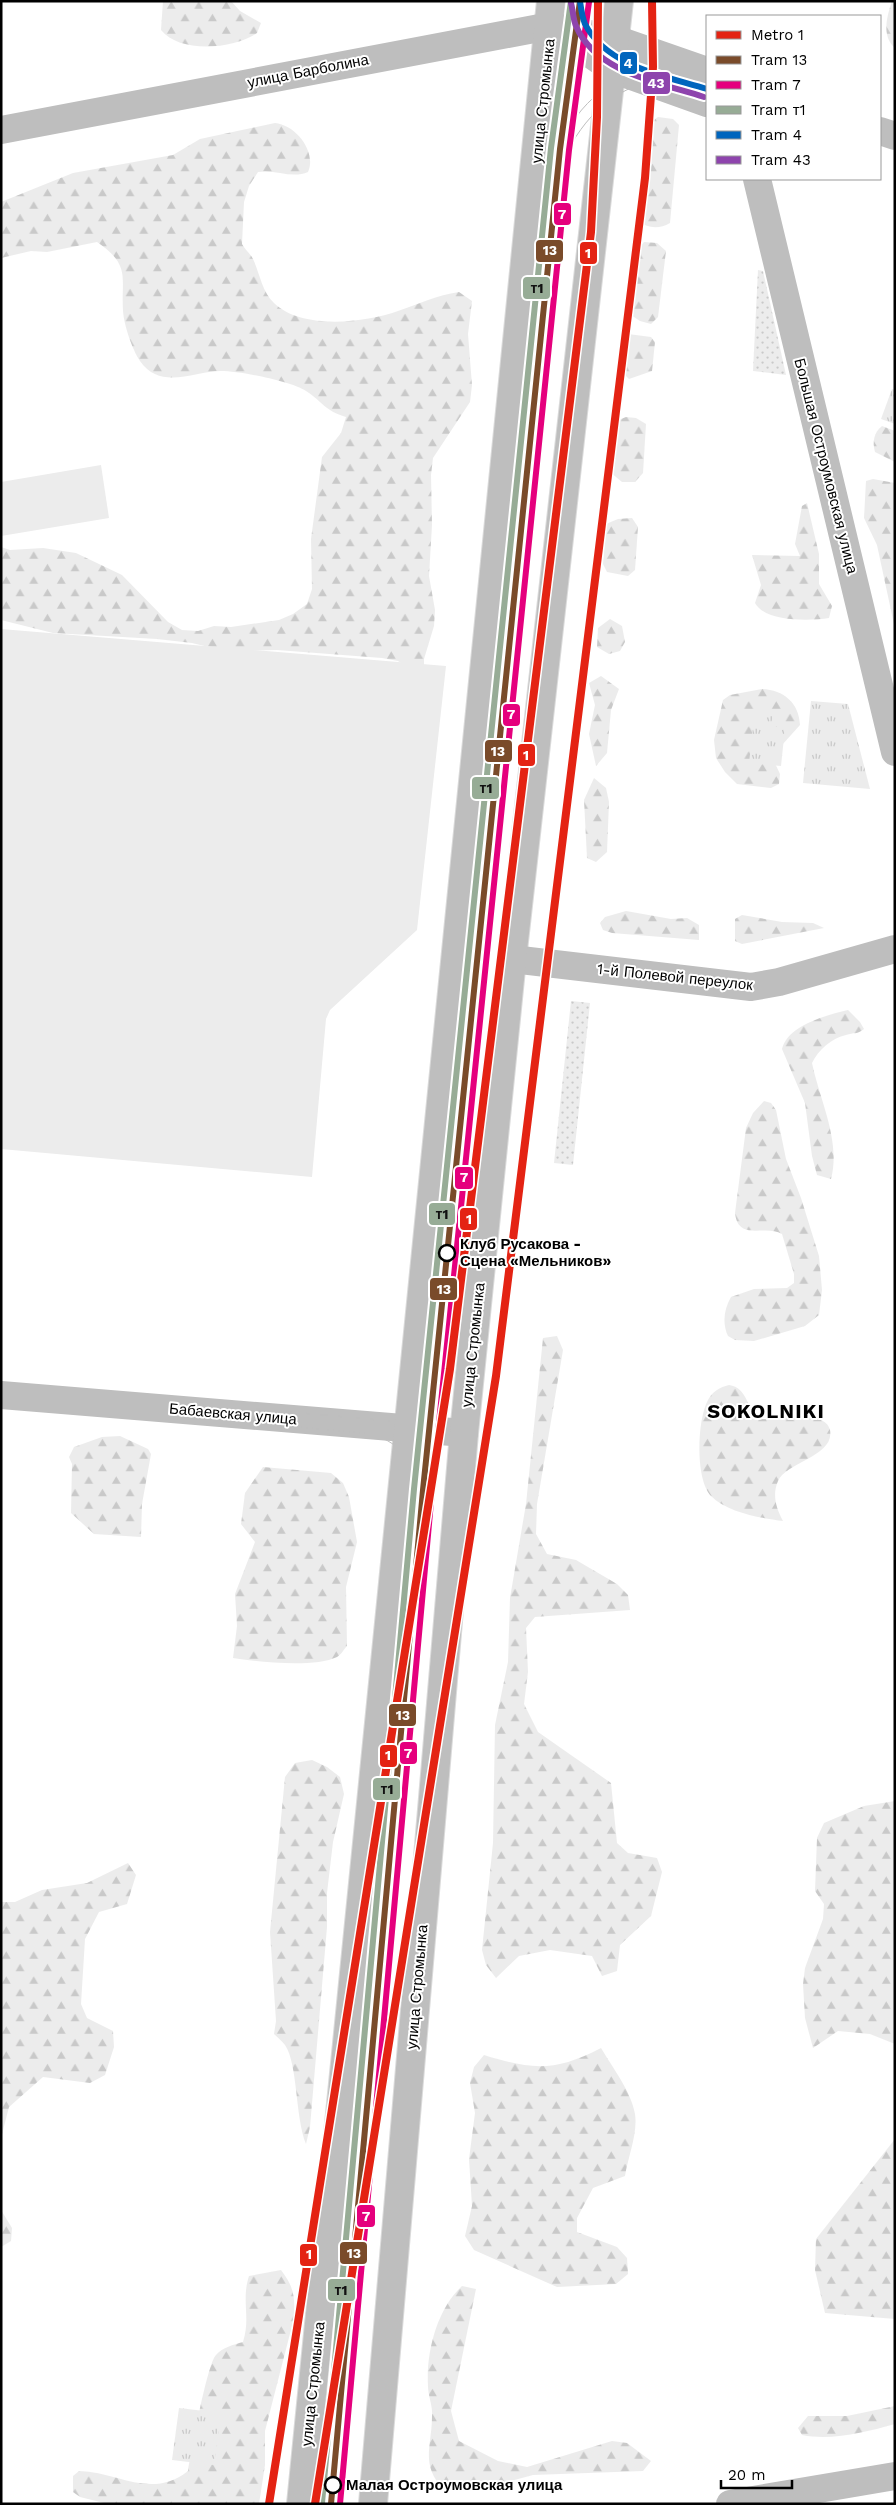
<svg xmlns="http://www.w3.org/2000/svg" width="896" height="2505" font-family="'Work Sans',sans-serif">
<defs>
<pattern id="grass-dots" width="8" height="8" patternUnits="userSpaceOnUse" patternTransform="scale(1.25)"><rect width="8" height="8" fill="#ececec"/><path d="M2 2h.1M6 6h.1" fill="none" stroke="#c9c9c9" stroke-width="1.8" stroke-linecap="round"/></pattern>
<pattern id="forest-firs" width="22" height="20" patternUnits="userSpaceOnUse" patternTransform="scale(1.25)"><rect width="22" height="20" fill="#ececec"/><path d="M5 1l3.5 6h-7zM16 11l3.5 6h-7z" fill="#c9c9c9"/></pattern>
<pattern id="park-tufts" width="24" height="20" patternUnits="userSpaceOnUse" patternTransform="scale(1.25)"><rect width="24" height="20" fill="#ececec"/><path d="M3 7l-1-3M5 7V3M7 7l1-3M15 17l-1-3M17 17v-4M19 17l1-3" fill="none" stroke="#c9c9c9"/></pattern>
</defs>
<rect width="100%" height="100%" fill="#fff"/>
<g fill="url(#grass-dots)">
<polygon points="758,270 763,271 786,375 753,371"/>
<polygon points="571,1001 590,1003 573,1165 554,1163"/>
</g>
<g fill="url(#forest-firs)">
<path d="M163 1H231L240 11 261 23 257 33C234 49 180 54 161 30Z"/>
<path d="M892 1H895V48C881 36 887 16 892 1Z"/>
<path d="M658 117 673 119 679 125 670 223C658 230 647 228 637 220L647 125Z"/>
<path d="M275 123C296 125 317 152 308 172 292 179 275 169 258 172L249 186 244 202 242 244C245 250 250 253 253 259 260 274 262 292 274 303 302 330 364 323 398 311 419 304 437 295 459 292L472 301 468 334 472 385 470 402 433 458 431 475 432 525 429 576 435 610 434 626 424 659V681L398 661 382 658 277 650 225 651 192 643 157 639 53 633 1 620V547L10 550 43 548 76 553 122 575 168 622 182 630 198 631 214 626 231 627 279 620 293 614 307 604 312 589 311 539 322 457 341 433 346 417C325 411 323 402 306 391 291 381 240 371 221 371 194 371 161 391 140 361 132 349 124 325 123 311 121 277 131 265 97 242L47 252 31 251 1 258V202L73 173 173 155 200 139Z"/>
<polygon points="644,242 657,243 666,251 658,317 651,324 640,321 631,315 639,248"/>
<polygon points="628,334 651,337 655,342 652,371 629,379 623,373 626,339"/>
<polygon points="626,417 636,418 646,424 643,473 635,482 622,482 610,472 616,421"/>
<path d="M882 426 895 431V462L875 452C872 442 874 432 882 426Z"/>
<polygon points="873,479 895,483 895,629 877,545 864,518 866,481"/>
<path d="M807 503 819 554V584L832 606 829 618C810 621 765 622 755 603L761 585 752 555 800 556 795 544 802 506Z"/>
<polygon points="632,518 638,527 635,570 628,576 607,572 603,564 606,524 618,519"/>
<polygon points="610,619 622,626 625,642 620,651 609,654 597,647 598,628"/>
<polygon points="601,676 619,689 611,710 607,753 596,766 589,734 595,705 589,683"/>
<path d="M762 689C784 690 799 703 800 725L782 745 773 759 780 774 779 784 771 788 737 784 725 772 716 758 714 740 723 700 730 695Z"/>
<polygon points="594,778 606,788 609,802 607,852 596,862 587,858 584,800"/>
<polygon points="626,911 671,919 687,918 699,925 699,940 612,933 603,930 600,923 605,917"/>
<polygon points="742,915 782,922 813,923 824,928 742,944 735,941 735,919"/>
<path d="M848 1010 860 1022 864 1029C857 1035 854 1032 846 1035 832 1038 818 1050 812 1063 820 1101 841 1141 831 1179L817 1175 812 1156 805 1103 782 1049C788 1025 827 1015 848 1010Z"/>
<path d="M764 1101 771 1103 776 1110 786 1159 801 1198 819 1256 822 1290 819 1315 805 1326 754 1341 735 1340 728 1336C722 1323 724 1309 731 1297L754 1289 787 1288 794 1283V1274L782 1234C766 1224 738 1242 735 1213L746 1128 753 1113Z"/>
<polygon points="557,1336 563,1350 537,1504 536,1534 547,1554 576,1560 617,1584 628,1595 630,1610 535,1617 526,1628 528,1672 524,1704 538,1732 611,1783 617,1843 628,1853 657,1858 662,1872 651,1916 620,1945 617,1971 602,1976 592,1956 550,1950 519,1956 496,1978 486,1965 482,1950 493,1843 495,1725 508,1662 510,1598 526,1504 543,1338"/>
<path d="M729 1385C748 1388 746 1408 759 1419 776 1420 792 1413 809 1416 818 1418 828 1421 830 1430 835 1456 786 1462 778 1481 772 1495 776 1508 783 1521 761 1518 728 1513 711 1496 695 1479 697 1420 708 1400 712 1392 720 1387 729 1385Z"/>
<polygon points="120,1436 148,1449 151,1454 142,1504 141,1537 94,1534 71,1513 72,1464 69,1457 74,1447 102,1437"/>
<path d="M263 1467 331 1473 343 1483 349 1497 357 1542 346 1587 347 1646C344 1649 341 1655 337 1657 315 1668 257 1662 233 1658L237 1626 235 1594 255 1542 241 1524 245 1493Z"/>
<path d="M312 1760 327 1767 340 1777 344 1794 333 1842 327 1893V1927L310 2127 306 2144C295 2117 298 2064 285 2045 282 2041 278 2038 274 2034L276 2021 270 1932 285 1777 295 1763Z"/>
<polygon points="895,1801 895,2044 870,2034 838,2031 813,2048 805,2018 803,1984 805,1968 823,1919 824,1904 815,1891 817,1838 824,1823 864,1806"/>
<polygon points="128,1863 136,1875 127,1904 99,1912 85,1939 81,2004 87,2018 113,2031 114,2047 105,2075 90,2083 43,2077 9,2107 1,2138 1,1902 15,1902 42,1890 87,1883"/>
<path d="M601 2048C612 2067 631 2091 635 2114 638 2133 628 2157 625 2176L593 2188 577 2218V2232L617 2247 627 2258 628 2274 616 2284 557 2287 474 2250 465 2236 472 2206 469 2159 475 2113 470 2083 474 2067 484 2055C532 2070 555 2072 601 2048Z"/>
<polygon points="895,2139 895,2319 825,2313 815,2270 816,2239"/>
<polygon points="1,2210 12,2228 11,2241 1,2247"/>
<path d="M281 2270C294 2287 295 2296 294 2318L265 2431V2465L259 2504H108L80 2497 73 2492V2476L79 2471C119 2472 151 2500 188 2471 191 2453 207 2364 216 2355 223 2347 233 2345 243 2342 251 2317 241 2301 249 2276Z"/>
<path d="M462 2286 476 2289 451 2411 459 2441 498 2461 527 2467 612 2441 627 2443 651 2461 643 2471 533 2475 473 2491 443 2489C420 2464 432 2446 432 2416 433 2406 428 2396 428 2386 426 2352 437 2309 462 2286Z"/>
<path d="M895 2406V2424C866 2432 832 2441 802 2435L798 2428 808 2416H847Z"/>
</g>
<g fill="url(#park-tufts)">
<polygon points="892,389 895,390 895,424 881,419"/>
<polygon points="811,701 848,704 870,789 803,783"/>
<polygon points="755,709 773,712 771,726 785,728 781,766 749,763"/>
<polygon points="179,2408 221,2413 214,2465 172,2460"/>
</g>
<g fill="#ececec">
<polygon points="101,465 109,518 1,536 1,482"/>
<polygon points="1,629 446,666 417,930 330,1010 326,1019 312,1177 1,1149"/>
</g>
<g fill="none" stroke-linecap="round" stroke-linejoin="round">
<g stroke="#dbdbdb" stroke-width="30">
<g id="major">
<polyline points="301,2504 551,1"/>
<polyline points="373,2504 464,1433 512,959 619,1"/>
</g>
</g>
<g stroke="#bebebe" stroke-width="28">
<polyline points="560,33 612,69 707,103"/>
<polyline points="1,130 550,26 615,39 707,71"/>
<polyline points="880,131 895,136"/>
<polyline points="757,179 895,752"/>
<polyline points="512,959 751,987 779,982 895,949"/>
<polyline points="1,1395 464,1433"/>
<polyline points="730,2504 895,2476"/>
</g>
<use href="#major" stroke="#bebebe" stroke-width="28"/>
<g stroke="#bebebe" stroke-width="1">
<path d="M561 142C586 92 620 72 675 66"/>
<path d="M572 143C595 104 626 83 671 77"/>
<path d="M1 1386 390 1421C414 1414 424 1399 434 1377"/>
<path d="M1 1401 365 1433C406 1435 433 1418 445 1379"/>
<path d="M391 1429C414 1440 428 1460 435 1484"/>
<path d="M374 1435C401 1443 416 1465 423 1490"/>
</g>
<g stroke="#fff" stroke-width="10">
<polyline id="tram-1" points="331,2504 423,1490 560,149 580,1"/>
</g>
<g stroke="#fff" stroke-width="10">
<polyline id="tram-2" points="340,2504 432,1491 569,150 589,2"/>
</g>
<g stroke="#fff" stroke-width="10">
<polyline id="tram-3" points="322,2503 414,1489 551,148 571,1"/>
</g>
<g stroke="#fff" stroke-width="10">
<path id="tram-4" d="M580 1C581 8 582 17 585 24 607 67 665 76 707 89"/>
</g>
<g stroke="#fff" stroke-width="10">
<path id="tram-5" d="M571 3C573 10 573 19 576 26 596 73 661 83 704 97"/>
</g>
<use href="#tram-1" stroke="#7a4b2a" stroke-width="6"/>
<use href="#tram-2" stroke="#e5007d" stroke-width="6"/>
<use href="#tram-3" stroke="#97ac96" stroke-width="6"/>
<use href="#tram-4" stroke="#0065bd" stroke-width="6"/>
<use href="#tram-5" stroke="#8e44ad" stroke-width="6"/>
<g stroke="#fff" stroke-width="11">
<g id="metro-1">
<polyline points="269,2504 450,1369 591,232 597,117 598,1"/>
<polyline points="315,2504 496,1376 645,178 653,67 652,1"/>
</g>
</g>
<use href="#metro-1" stroke="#e42313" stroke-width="8"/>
</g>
<g fill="#fff" stroke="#000" stroke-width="2.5">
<circle cx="447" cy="1253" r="8"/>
<circle cx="333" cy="2485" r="8"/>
</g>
<g text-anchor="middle" stroke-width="4" stroke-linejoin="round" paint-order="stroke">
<g font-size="15" fill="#000" stroke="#fff">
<text transform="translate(308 71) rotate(-11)" y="5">улица Барболина</text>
<text transform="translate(543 101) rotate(-84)" y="5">улица Стромынка</text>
<text transform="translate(826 466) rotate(76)" y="5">Большая Остроумовская улица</text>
<text transform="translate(675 977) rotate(6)" y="5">1-й Полевой переулок</text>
<text transform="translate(473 1345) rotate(-84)" y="5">улица Стромынка</text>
<text transform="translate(233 1414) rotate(5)" y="5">Бабаевская улица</text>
<text transform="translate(417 1987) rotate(-85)" y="5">улица Стромынка</text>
<text transform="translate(313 2384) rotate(-84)" y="5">улица Стромынка</text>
</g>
<g font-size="15" font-weight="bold" fill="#000" stroke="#fff" text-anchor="start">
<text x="460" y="1249">Клуб Русакова -<tspan x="460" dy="17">Сцена «Мельников»</tspan></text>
<text x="346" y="2490">Малая Остроумовская улица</text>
</g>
<g font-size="20" font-weight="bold" letter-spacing="1" fill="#000" stroke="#fff">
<text x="766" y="1418">SOKOLNIKI</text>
</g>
</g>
<g stroke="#fff" stroke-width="2">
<rect x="619" y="51" width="19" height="24" rx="5" fill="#0065bd"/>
<rect x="642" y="71" width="29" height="24" rx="5" fill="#8e44ad"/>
<rect x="553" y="202" width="19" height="24" rx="5" fill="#e5007d"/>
<rect x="535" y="239" width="29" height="24" rx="5" fill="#7a4b2a"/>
<rect x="579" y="241" width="19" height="24" rx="5" fill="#e42313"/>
<rect x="522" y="276" width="29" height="24" rx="5" fill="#97ac96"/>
<rect x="502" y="703" width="19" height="24" rx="5" fill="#e5007d"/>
<rect x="484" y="739" width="29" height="24" rx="5" fill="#7a4b2a"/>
<rect x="517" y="743" width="19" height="24" rx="5" fill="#e42313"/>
<rect x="471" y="776" width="29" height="24" rx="5" fill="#97ac96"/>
<rect x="454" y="1166" width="20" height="24" rx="5" fill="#e5007d"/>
<rect x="428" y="1202" width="28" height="24" rx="5" fill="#97ac96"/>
<rect x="459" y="1207" width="19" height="24" rx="5" fill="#e42313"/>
<rect x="429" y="1277" width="29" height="24" rx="5" fill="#7a4b2a"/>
<rect x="388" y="1703" width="29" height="24" rx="5" fill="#7a4b2a"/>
<rect x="399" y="1741" width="19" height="24" rx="5" fill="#e5007d"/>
<rect x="379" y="1744" width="19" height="24" rx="5" fill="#e42313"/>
<rect x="372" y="1777" width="29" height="24" rx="5" fill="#97ac96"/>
<rect x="356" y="2204" width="20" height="24" rx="5" fill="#e5007d"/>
<rect x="339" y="2241" width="29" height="24" rx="5" fill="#7a4b2a"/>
<rect x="299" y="2243" width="19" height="24" rx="5" fill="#e42313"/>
<rect x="327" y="2278" width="29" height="24" rx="5" fill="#97ac96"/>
</g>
<g font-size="14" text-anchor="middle" font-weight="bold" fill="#fff">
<text x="628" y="68">4</text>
<text x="656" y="88">43</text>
<text x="562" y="219">7</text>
<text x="550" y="255">13</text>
<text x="588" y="258">1</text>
<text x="511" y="719">7</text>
<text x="498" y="756">13</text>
<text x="526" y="760">1</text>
<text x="464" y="1182">7</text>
<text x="469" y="1224">1</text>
<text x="444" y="1294">13</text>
<text x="403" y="1720">13</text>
<text x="408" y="1758">7</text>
<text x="388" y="1760">1</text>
<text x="366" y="2221">7</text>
<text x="354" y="2258">13</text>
<text x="309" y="2259">1</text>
</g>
<g font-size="14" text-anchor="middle" font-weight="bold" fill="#111">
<text x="537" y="293">т1</text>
<text x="486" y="793">т1</text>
<text x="442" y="1219">т1</text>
<text x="387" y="1794">т1</text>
<text x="341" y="2295">т1</text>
</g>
<rect width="896" height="2505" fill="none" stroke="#000000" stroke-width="5"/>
<rect x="706" y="15" width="175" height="165" fill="#ffffff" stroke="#999999"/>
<rect x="716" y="31" width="25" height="8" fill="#e42313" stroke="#999999"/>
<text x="751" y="40" font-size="15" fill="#000000">Metro 1</text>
<rect x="716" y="56" width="25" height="8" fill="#7a4b2a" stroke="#999999"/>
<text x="751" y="65" font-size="15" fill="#000000">Tram 13</text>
<rect x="716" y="81" width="25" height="8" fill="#e5007d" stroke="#999999"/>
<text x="751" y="90" font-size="15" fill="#000000">Tram 7</text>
<rect x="716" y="106" width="25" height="8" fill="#97ac96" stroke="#999999"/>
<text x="751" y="115" font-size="15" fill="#000000">Tram т1</text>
<rect x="716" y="131" width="25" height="8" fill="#0065bd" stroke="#999999"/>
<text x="751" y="140" font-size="15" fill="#000000">Tram 4</text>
<rect x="716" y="156" width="25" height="8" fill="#8e44ad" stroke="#999999"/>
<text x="751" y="165" font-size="15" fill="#000000">Tram 43</text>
<path d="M721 2480v8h71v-8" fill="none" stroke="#000000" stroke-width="2.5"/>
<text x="728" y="2480" font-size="15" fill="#000000" stroke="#ffffff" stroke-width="4" paint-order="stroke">20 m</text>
</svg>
